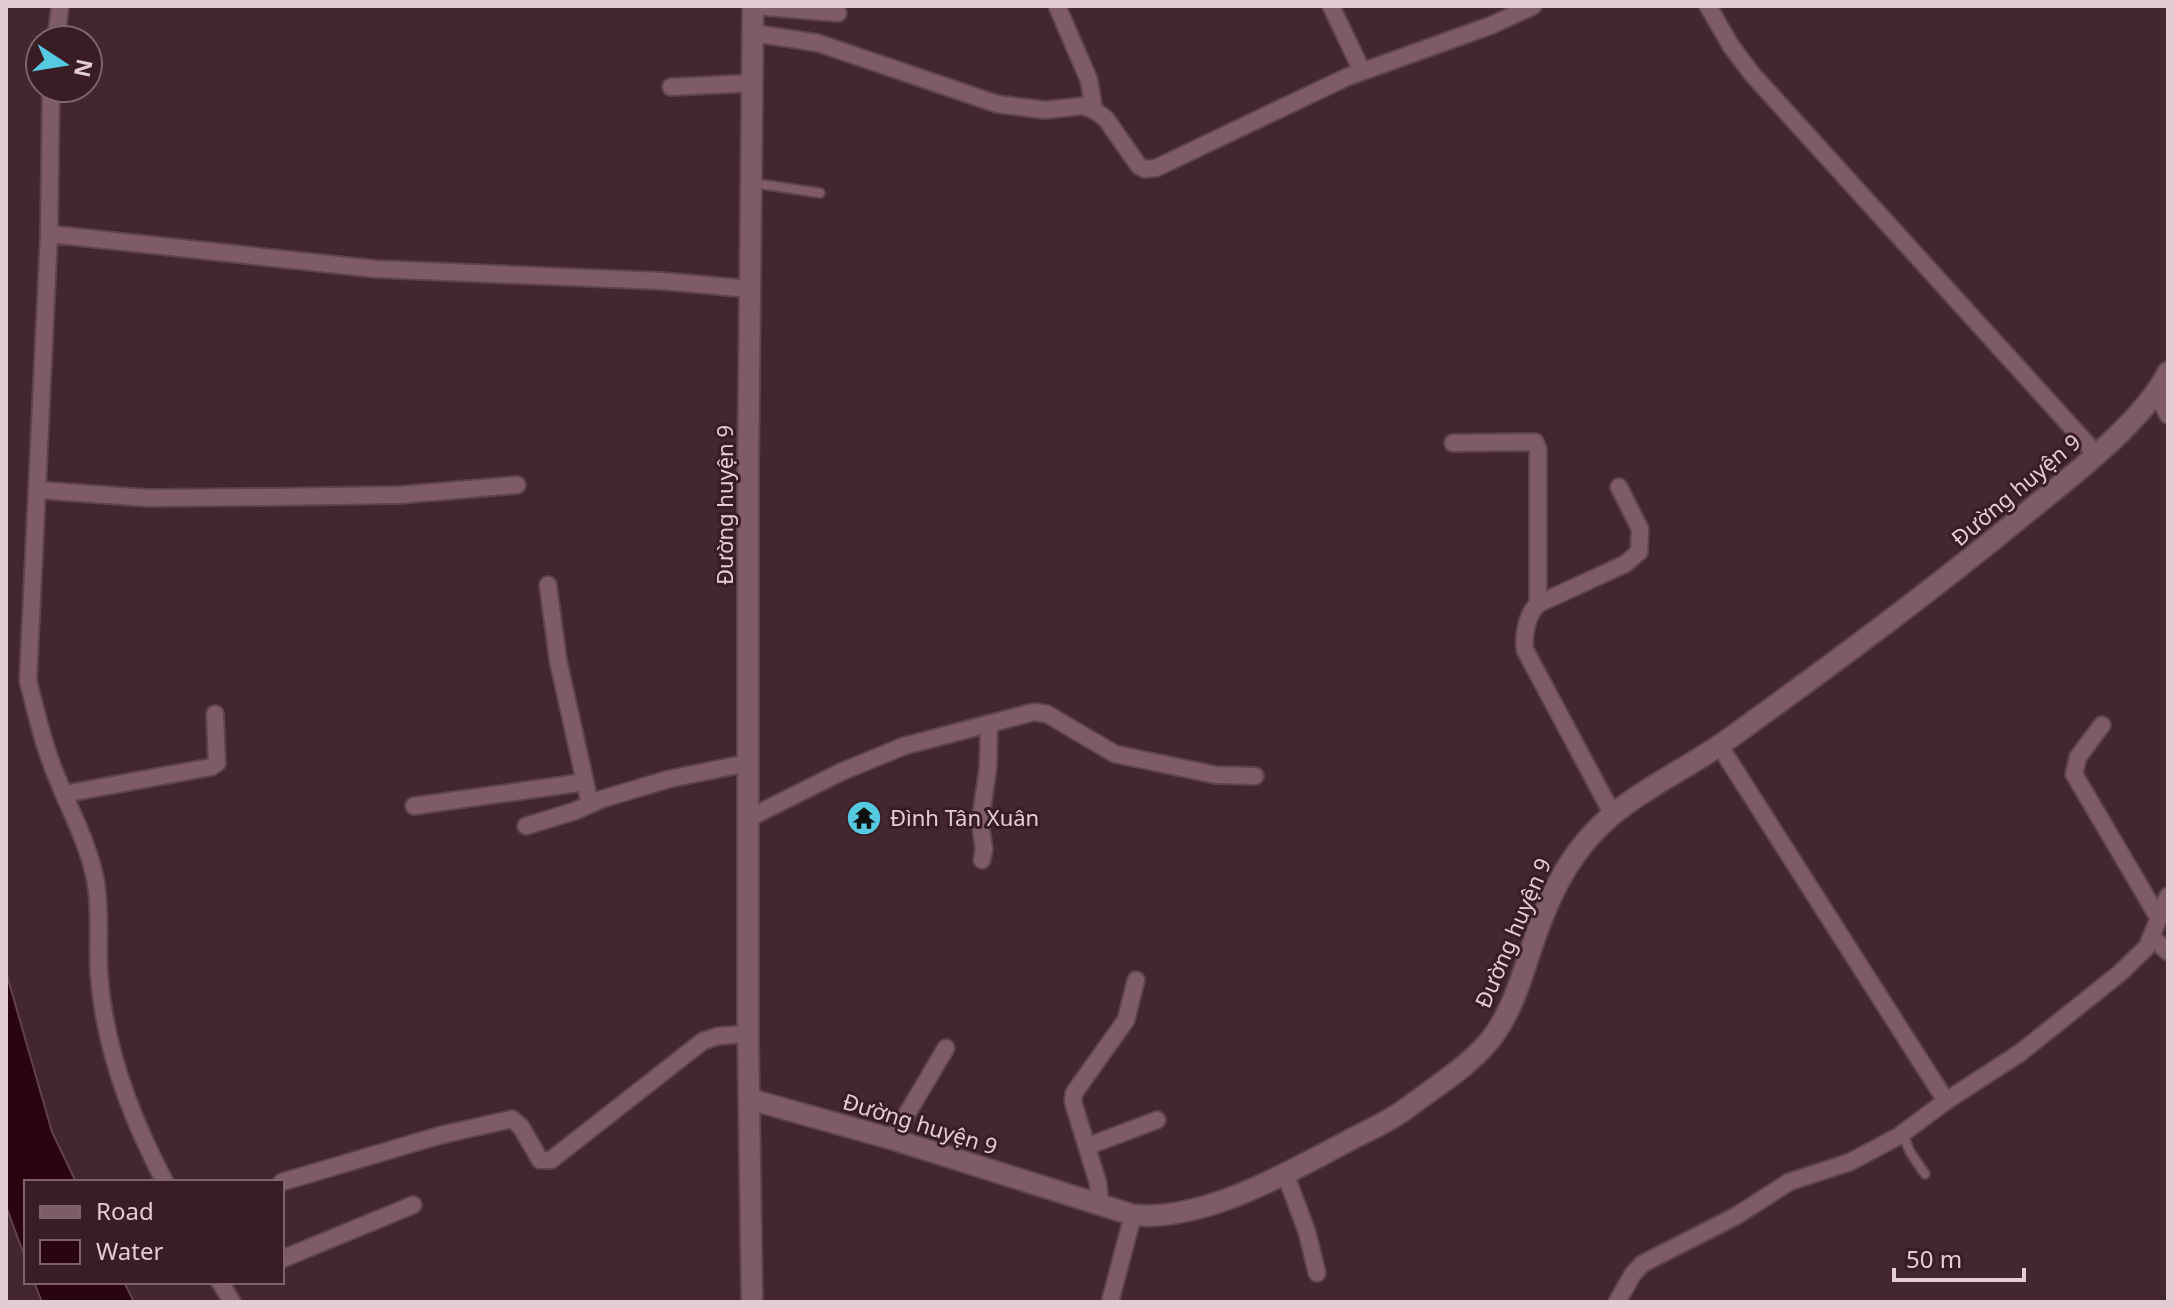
<svg xmlns="http://www.w3.org/2000/svg" width="2174" height="1308" font-family="'Noto Sans',sans-serif">
<rect width="100%" height="100%" fill="#44262e"/>
<g fill="#2a0411" stroke="#61414b" stroke-width="2">
<polygon points="6,972 52,1132 76,1182 26,1182 26,1260 6,1206"/>
<polygon points="34,1282 124,1282 134,1302 42,1302"/>
</g>
<polygon fill="#722640" stroke="#815e66" stroke-width="2" points="870,804 877,824 859,831 851,811"/>
<g fill="none" stroke-linecap="round" stroke-linejoin="round">
<g stroke="#5d444b" stroke-width="12">
<g id="service">
<polyline points="753,183 820,193"/>
<polyline points="1903,1134 1910,1152 1925,1174"/>
</g>
</g>
<g stroke="#5d444b" stroke-width="20">
<g id="minor">
<polyline points="753,6 838,13"/>
<polyline points="1057,6 1089,80 1094,110"/>
<polyline points="1331,6 1362,71"/>
<polyline points="1708,6 1731,46 1752,74 2097,455"/>
<polyline points="753,33 818,43 997,104 1045,110 1082,106 1094,110 1106,119 1139,166 1145,169 1156,168 1347,77 1492,25 1533,6"/>
<polyline points="56,40 60,6"/>
<polyline points="671,87 754,83"/>
<polyline points="49,234 51,88"/>
<polyline points="2156,392 2168,415"/>
<polyline points="1453,443 1535,442 1538,449 1538,604"/>
<polyline points="37,490 148,498 266,497 399,495 517,485"/>
<polyline points="548,585 558,660 590,804"/>
<polyline points="2102,725 2078,757 2074,774 2158,917"/>
<polyline points="1719,745 1946,1101 2020,1053 2120,973 2147,947 2168,896"/>
<polyline points="64,794 211,767 217,763 215,714"/>
<polyline points="414,806 585,782"/>
<path d="M1613 815 1525 650C1523 635 1527 614 1538 604L1625 564 1639 552 1640 529 1619 487"/>
<polyline points="749,818 841,772 904,746 1034,712 1047,714 1115,754 1216,775 1255,776"/>
<polyline points="526,826 575,811 602,799 669,779 748,763"/>
<polyline points="982,860 984,849 980,822 988,768 989,724"/>
<polyline points="2152,937 2168,952"/>
<polyline points="892,1139 946,1048"/>
<polyline points="1088,1146 1157,1120"/>
<polyline points="1285,1173 1307,1232 1317,1273"/>
<path d="M165 1182C131 1118 104 1047 99 974 97 944 101 913 96 883 89 845 72 815 58 780 44 748 37 715 28 681L49 234 376 269 662 281 750 289"/>
<polyline points="282,1182 441,1135 512,1119 521,1127 540,1160 551,1160 703,1041 718,1036 748,1034"/>
<polyline points="1100,1206 1098,1183 1073,1102 1074,1093 1126,1020 1136,980"/>
<polyline points="282,1259 413,1205"/>
<polyline points="220,1282 232,1302"/>
<polyline points="1110,1302 1133,1215"/>
<polyline points="1617,1302 1633,1274 1642,1264 1736,1216 1789,1182 1850,1162 1899,1136 1946,1101"/>
</g>
</g>
<g stroke="#5d444b" stroke-width="24">
<g id="tertiary">
<path d="M749 1099 892 1139 1133 1215C1202 1222 1286 1174 1346 1142 1366 1131 1389 1122 1407 1108 1436 1086 1475 1063 1496 1032 1517 1001 1525 964 1538 929 1554 885 1575 846 1612 815 1646 787 1687 768 1723 743 1830 666 1936 588 2037 504 2078 471 2145 419 2168 372"/>
<polyline points="752,1302 748,1034 748,475 753,6"/>
</g>
</g>
<use href="#service" stroke="#7f5c65" stroke-width="8"/>
<use href="#minor" stroke="#7f5c65" stroke-width="16"/>
<use href="#tertiary" stroke="#7f5c65" stroke-width="20"/>
</g>
<defs>
<g id="temple-disc" transform="scale(1.8)"><circle r="9.5" fill="#55cae0" stroke="#391c24"/><path d="M0-6L5-2H3V0L6.5 2.5H4V6H1.5V3h-3V6H-4V2.5H-6.5L-3 0V-2H-5Z" fill="#111"/></g>
</defs>
<g fill-rule="evenodd">
<use href="#temple-disc" x="864" y="818"/>
</g>
<g text-anchor="middle" stroke-width="6" stroke-linejoin="round" paint-order="stroke">
<g font-size="22" fill="#e2ced2" stroke="#391c24">
<text transform="translate(2016 490) rotate(-40)" y="8">Đường huyện 9</text>
<text transform="translate(725 505) rotate(-90)" y="8">Đường huyện 9</text>
<text transform="translate(1513 933) rotate(-67)" y="8">Đường huyện 9</text>
<text transform="translate(920 1124) rotate(17)" y="8">Đường huyện 9</text>
</g>
<g font-size="22" fill="#e2ced2" stroke="#391c24" text-anchor="start">
<text x="890" y="826">Đình Tân Xuân</text>
</g>
</g>
<rect width="2174" height="1308" fill="none" stroke="#e2ced2" stroke-width="16"/>
<rect x="24" y="1180" width="260" height="104" fill="#391c24" stroke="#7d636a" stroke-width="2"/>
<rect x="40" y="1206" width="40" height="12" fill="#7f5c65" stroke="#7d636a" stroke-width="2"/>
<text x="96" y="1220" font-size="24" fill="#e2ced2">Road</text>
<rect x="40" y="1240" width="40" height="24" fill="#2a0411" stroke="#7d636a" stroke-width="2"/>
<text x="96" y="1260" font-size="24" fill="#e2ced2">Water</text>
<g transform="translate(64 64) rotate(102)"><circle r="38" fill="#391c24" stroke="#7d636a" stroke-width="2"/>
<path d="M0-6L14 30L0 20L-14 30Z" fill="#55cae0"/>
<text y="-12" font-size="22" font-weight="bold" text-anchor="middle" fill="#e2ced2">N</text>
</g>
<path d="M1894 1268v12h130v-12" fill="none" stroke="#e2ced2" stroke-width="4"/>
<text x="1906" y="1268" font-size="24" fill="#e2ced2" stroke="#391c24" stroke-width="6" paint-order="stroke">50 m</text>
</svg>
